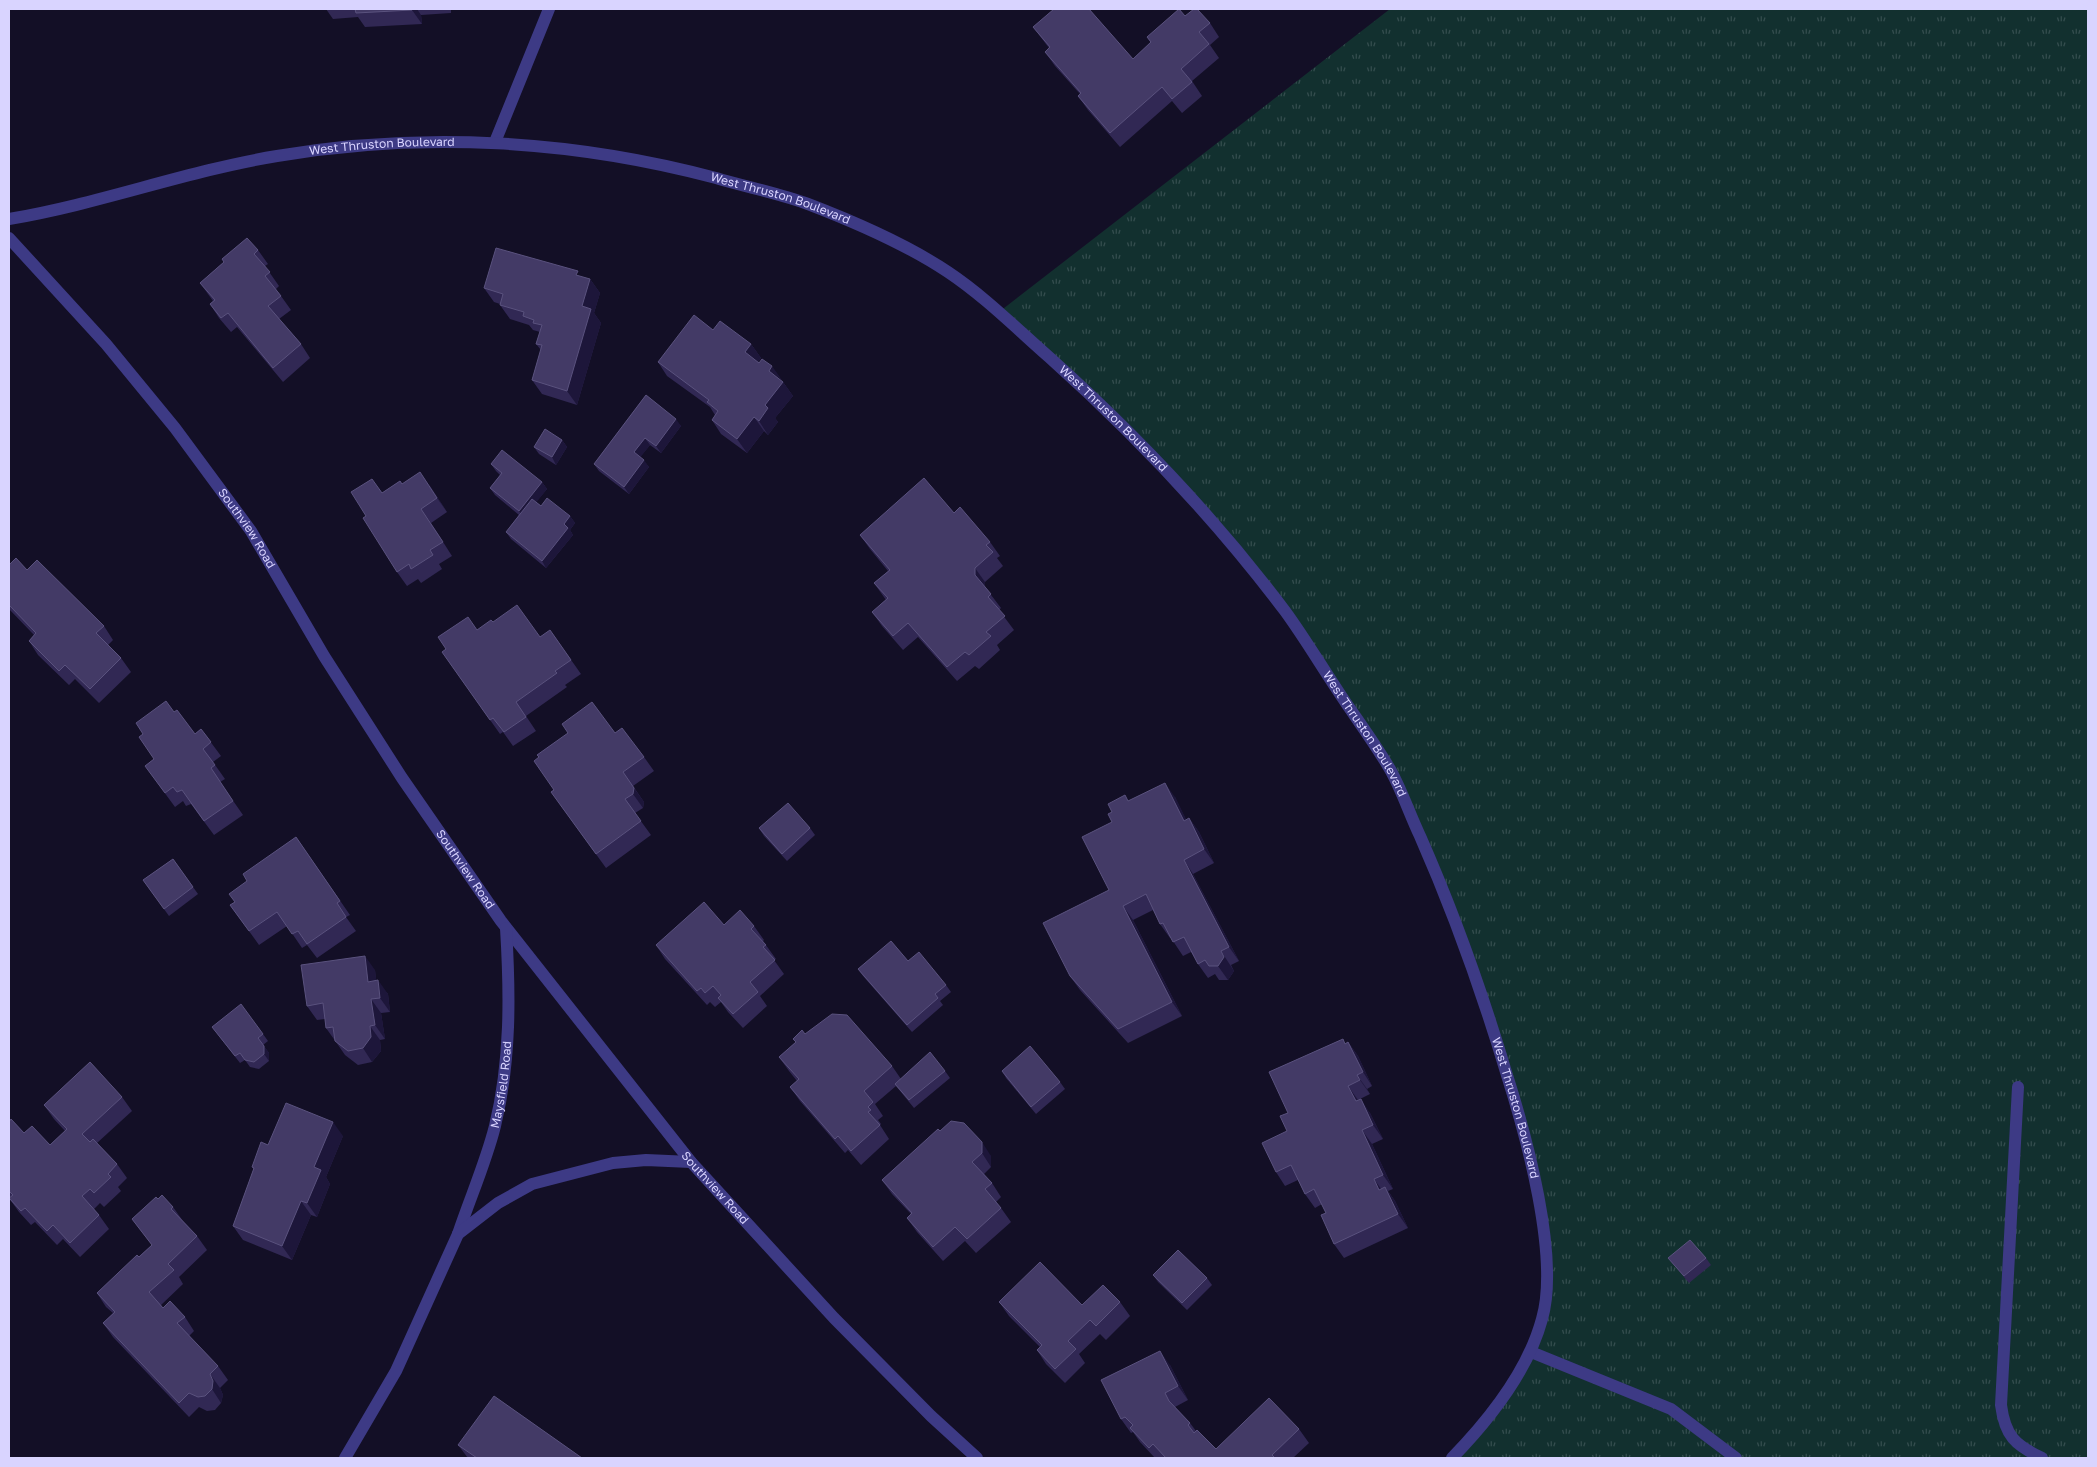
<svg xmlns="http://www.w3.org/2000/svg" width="2097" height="1467" font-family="'Golos Text',sans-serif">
<defs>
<pattern id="grass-tufts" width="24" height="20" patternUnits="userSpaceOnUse" patternTransform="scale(1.25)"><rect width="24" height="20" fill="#12302f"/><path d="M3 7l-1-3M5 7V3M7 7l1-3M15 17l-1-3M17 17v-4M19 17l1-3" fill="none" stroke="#344d4e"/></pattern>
</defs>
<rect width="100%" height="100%" fill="#130f26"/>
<polygon fill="url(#grass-tufts)" points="1390,9 2088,9 2088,1458 1452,1458 1531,1352 1548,1280 1535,1187 1482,994 1392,772 1286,613 1201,508 999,312"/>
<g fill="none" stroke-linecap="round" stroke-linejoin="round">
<g stroke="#3d3a85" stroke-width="12">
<path d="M2018 1087 2001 1405C2005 1436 2015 1445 2042 1458"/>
<polyline points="1531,1352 1671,1409 1736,1458"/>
</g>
<g stroke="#3d3a85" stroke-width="12">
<polyline points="495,142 549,9"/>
<path id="s1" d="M9 219C99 204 186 171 277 156 423 131 573 140 716 178 746 187 778 193 808 204 855 222 906 244 948 272 984 296 1016 328 1049 357 1135 434 1215 518 1285 611 1304 637 1320 664 1338 691 1355 717 1375 743 1391 771 1402 791 1410 815 1420 836 1454 913 1482 992 1506 1072 1526 1135 1560 1257 1542 1319 1528 1371 1489 1420 1452 1458"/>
<path id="s2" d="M9 238 106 344 175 428 251 531 324 656 402 778 501 921 691 1162 834 1318 931 1416 977 1458"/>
<path id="s3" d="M458 1234C470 1198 486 1162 495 1126 511 1060 510 994 506 928"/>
<polyline points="345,1458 396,1371 458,1234 498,1203 532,1184 613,1163 646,1160 691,1162"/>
</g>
</g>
<g fill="#312854">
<polygon points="326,9 451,9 451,13 421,15 422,24 365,27 358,17 333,19"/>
<polygon points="1185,16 1210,23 1219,37 1210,45 1219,58 1192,81 1202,96 1182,113 1172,101 1120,147 1088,110 1078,96 1080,94 1055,66 1045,52 1049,48 1033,27 1133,59 1151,43 1147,37"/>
<polygon points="258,250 268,264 265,266 279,286 276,289 291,310 279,319 301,344 310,358 283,382 237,327 231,332 219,318 210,304 213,301 200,283 224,262 222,259"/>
<polygon points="581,277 590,279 600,293 594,313 601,323 577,405 542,394 532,380 541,350 536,344 540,332 533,330 529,325 510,319 500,305 500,304 494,302 484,288"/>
<polygon points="713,330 751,344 761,358 758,362 783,382 793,396 775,418 778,422 768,435 764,431 747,453 721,434 712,420 715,415 710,407 667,376 658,362"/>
<polygon points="646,395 681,426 661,453 650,445 640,457 649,467 629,494 599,471 594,464"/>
<polygon points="562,440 567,447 556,465 539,454 534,447"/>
<polygon points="491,464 542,482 547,489 536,502 541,506 570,516 575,523 570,530 573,535 546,568 511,539 506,532 519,515 495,495 490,488 500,475 496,471"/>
<polygon points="400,481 402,484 430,486 447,512 431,523 452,556 439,564 442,569 421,583 418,579 407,586 397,572 366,516 382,493"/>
<polygon points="954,513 990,542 1000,556 997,558 1003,566 985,582 985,587 1001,608 999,610 1014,630 997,645 1000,650 979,669 975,666 957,681 918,637 903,650 882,626 872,612 886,600 874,583 888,571 870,549 860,535"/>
<polygon points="9,565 27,570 104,626 113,640 108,645 121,658 131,672 99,703 75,679 69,685 38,655 29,641 34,635 9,609"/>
<polygon points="493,622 540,637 550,630 581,674 565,685 567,687 526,716 536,731 513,746 503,732 500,734 442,652 477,630"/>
<polygon points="174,712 195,734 201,729 221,756 213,762 225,779 220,782 243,815 214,835 191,804 186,806 183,801 175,807 145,766 154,759"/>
<polygon points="615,733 644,757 654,771 633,786 644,802 643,808 635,813 651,835 606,868 551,792"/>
<polygon points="1175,797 1186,820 1189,818 1199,832 1214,863 1193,874 1239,961 1231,965 1234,971 1228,980 1219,980 1215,974 1208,978 1198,964 1191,952 1183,956 1171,938 1170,938 1160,924 1153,910 1133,920 1182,1016 1128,1043 1080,990 1070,976 1109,890 1112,822 1129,801"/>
<polygon points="759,828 810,828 815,835 787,861 764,836"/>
<polygon points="296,837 350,915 346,917 356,931 317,958 307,945 302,948 287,926 259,945 230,905 235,902 247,881"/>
<polygon points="173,859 198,894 169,916 143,880"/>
<polygon points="724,925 754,926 764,940 763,941 776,959 774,960 784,974 760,996 767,1006 743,1028 728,1012 721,1002 715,1007 710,1002 707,1005 665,959 656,945"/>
<polygon points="908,961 946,985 951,992 940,1001 943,1005 912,1032 863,976 858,969"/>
<polygon points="375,970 376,981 388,994 390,1012 381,1013 385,1039 380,1040 381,1051 372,1062 358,1065 345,1055 336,1042 326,1028 325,1019 317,1020 307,1006"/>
<polygon points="212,1027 263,1034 268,1041 263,1045 269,1053 269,1061 259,1069 250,1067 245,1060 240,1063"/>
<polygon points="805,1034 892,1066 901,1079 945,1071 950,1078 914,1108 896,1086 875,1104 883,1116 878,1120 881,1124 880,1125 889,1139 861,1165 848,1150 845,1153 800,1101 790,1087 797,1081 789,1071 779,1057 796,1042 793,1039"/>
<polygon points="1348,1042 1358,1056 1372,1086 1367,1089 1370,1094 1358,1100 1370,1113 1383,1139 1372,1144 1393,1189 1388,1191 1395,1201 1408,1228 1344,1258 1334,1244 1326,1213 1322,1204 1315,1208 1305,1194 1298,1180 1285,1186 1276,1172 1287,1131 1288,1113 1346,1043"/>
<polygon points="1002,1071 1060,1082 1065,1089 1036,1114 1006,1078"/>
<polygon points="122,1097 132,1111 97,1143 117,1164 127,1178 118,1187 121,1191 104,1207 100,1203 94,1209 99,1215 109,1229 80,1257 63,1239 57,1245 35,1222 31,1225 19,1212 9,1198 11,1197 9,1195 9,1122 24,1133 50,1145 65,1131 54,1119 44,1105"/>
<polygon points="940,1131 991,1156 991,1167 984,1174 992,1183 1001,1197 996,1202 1001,1208 1011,1222 976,1253 965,1241 943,1261 917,1232 907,1218 911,1214 892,1194 882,1180"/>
<polygon points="343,1136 326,1177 330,1184 317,1217 311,1215 292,1260 243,1240 233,1226 254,1170 252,1167 268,1145"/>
<polygon points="158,1199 173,1207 183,1221 197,1236 207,1250 179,1277 183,1284 161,1305 163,1308 185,1317 194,1331 189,1336 218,1366 228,1380 220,1388 223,1395 221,1403 215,1410 207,1411 199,1407 189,1417 113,1337 103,1323 113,1313 106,1307 97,1293 152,1245 132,1219"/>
<polygon points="1668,1258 1706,1258 1711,1265 1689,1283"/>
<polygon points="1153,1275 1207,1278 1212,1285 1187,1310 1158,1282"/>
<polygon points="999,1302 1082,1305 1120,1302 1130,1316 1106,1340 1100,1334 1079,1354 1085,1363 1065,1383 1046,1364 1037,1350 1040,1347 1009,1316"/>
<polygon points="1170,1365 1188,1400 1175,1407 1190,1423 1196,1431 1216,1449 1299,1429 1309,1443 1293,1458 1155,1458 1140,1442 1133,1432 1131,1433 1121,1419"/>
<polygon points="458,1445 582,1458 468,1458"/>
</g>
<g fill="#1d163a">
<polygon points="412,9 417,9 421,15 422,24 412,10"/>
<polygon points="590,279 600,293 594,313 601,323 577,405 567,391 582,306"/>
<polygon points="751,344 761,358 755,366 745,352"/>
<polygon points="772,366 782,380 769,371"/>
<polygon points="783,382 793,396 775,418 778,422 768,435 759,421 765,405"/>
<polygon points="754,417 764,431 747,453 737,439"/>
<polygon points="676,419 681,426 661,453 656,446"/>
<polygon points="645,438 650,445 639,459 634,452"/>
<polygon points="562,440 567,447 556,465 552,457"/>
<polygon points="644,460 649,467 629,494 624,487"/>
<polygon points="420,472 430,486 447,512 437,498"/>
<polygon points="542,482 547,489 524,518 519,511"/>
<polygon points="421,509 431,523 452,556 443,542"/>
<polygon points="570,516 575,523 570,530 573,535 546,568 542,561 564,524"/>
<polygon points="975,568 985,582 985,589 975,575"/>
<polygon points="1165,783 1175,797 1194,835 1184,821"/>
<polygon points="634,788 644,802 643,808 633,794"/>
<polygon points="1189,818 1199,832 1214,863 1204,849"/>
<polygon points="1184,860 1193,874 1239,961 1229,947"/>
<polygon points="1123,906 1133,920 1182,1016 1172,1002"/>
<polygon points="1221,951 1234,971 1228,980 1218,966"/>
<polygon points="365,956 375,970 378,996 368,982"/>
<polygon points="378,980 388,994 390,1012 380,998"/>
<polygon points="371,999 381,1013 385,1039 375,1025"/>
<polygon points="370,1026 380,1040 381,1051 372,1062 363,1048"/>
<polygon points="1348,1042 1358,1056 1372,1086 1363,1072"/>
<polygon points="264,1046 269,1053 269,1061 264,1054"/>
<polygon points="1357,1075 1367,1089 1370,1094 1360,1080"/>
<polygon points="1348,1086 1358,1100 1356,1101"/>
<polygon points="1361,1099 1370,1113 1383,1139 1373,1125"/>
<polygon points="333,1122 343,1136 326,1177 330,1184 317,1217 307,1203 314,1167"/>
<polygon points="1362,1130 1372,1144 1393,1189 1383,1175"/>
<polygon points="982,1142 991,1156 991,1167 982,1153"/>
<polygon points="1374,1179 1384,1193 1379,1190"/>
<polygon points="1385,1187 1395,1201 1408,1228 1398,1214"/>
<polygon points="301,1201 311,1215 292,1260 282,1246"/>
<polygon points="1160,1351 1170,1365 1188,1400 1178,1386"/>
<polygon points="210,1374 220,1388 223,1395 221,1403 212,1389"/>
</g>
<g fill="#433a66" stroke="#5a527e">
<polygon points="355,9 412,9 412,10 356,13"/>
<polygon points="1054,9 1089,9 1133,59 1151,42 1147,37 1179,9 1185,16 1194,9 1197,9 1210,23 1199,32 1209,44 1181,69 1192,82 1172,99 1162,87 1110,133 1078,96 1081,93 1045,52 1050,47 1033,27"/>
<polygon points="247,238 258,250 254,254 270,272 265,276 281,296 268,306 301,344 273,368 228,313 221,318 210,304 215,300 200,283 224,262 222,259"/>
<polygon points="496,248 578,271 576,275 590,279 582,306 591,309 567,391 532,380 542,345 536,344 542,325 533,323 534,320 523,316 524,312 500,305 503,294 484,288"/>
<polygon points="694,315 713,330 720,321 751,344 745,352 759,363 762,359 772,366 769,371 783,382 765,405 768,408 759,421 754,417 737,439 712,420 718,411 707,402 709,400 658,362"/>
<polygon points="646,395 676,419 656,446 645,438 634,452 644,460 624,487 594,464"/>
<polygon points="545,429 562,440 552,457 534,447"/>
<polygon points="502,450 542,482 519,511 490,488 502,473 491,464"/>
<polygon points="420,472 437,498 421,509 443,542 430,550 433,555 411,569 409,564 397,572 363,518 366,516 351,492 372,479 382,493 400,481 402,484"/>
<polygon points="924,478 954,513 960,507 990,542 986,545 993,552 975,568 975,575 991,594 988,597 1005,616 986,632 991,636 969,655 965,652 947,667 908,623 893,636 872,612 888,598 874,583 890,570 860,535"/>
<polygon points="547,498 570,516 564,524 568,528 542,561 506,532 532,499 541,506"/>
<polygon points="16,558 27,570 37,560 104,626 96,633 121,658 90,689 65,665 59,671 29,641 36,633 9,605 9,565"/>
<polygon points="517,605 540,637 550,630 571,660 555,671 557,673 516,702 526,717 504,732 493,718 490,720 442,652 446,649 438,637 468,617 477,630 491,620 493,622"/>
<polygon points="166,701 174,712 177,710 195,734 201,729 211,742 203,749 215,765 211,768 233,801 204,821 182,790 177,792 173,787 165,793 145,766 154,759 139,737 143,734 136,723"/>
<polygon points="592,702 615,733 622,728 644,757 623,772 634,788 633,794 625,799 641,821 596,854 551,792 554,790 534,761 539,757 537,755 568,733 562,724"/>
<polygon points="1165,783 1184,821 1189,818 1204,849 1184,860 1229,947 1221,951 1224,957 1218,966 1209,966 1205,960 1198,964 1184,937 1173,942 1163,923 1160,924 1146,894 1123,906 1172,1002 1118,1029 1070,976 1043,923 1109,890 1082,837 1112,822 1108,814 1112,812 1108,804 1125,795 1128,801"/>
<polygon points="788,803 810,828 782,854 759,828"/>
<polygon points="296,837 340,901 337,903 346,917 307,944 298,931 292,934 277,912 249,931 230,905 235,902 229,894 247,881 243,874"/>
<polygon points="173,859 193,887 164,909 143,880"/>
<polygon points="704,902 724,925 740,910 754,926 751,929 766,945 763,947 775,960 750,982 758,992 733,1014 718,998 721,995 713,986 705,993 701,988 697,991 656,945"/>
<polygon points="891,941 908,961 919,952 946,985 935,994 938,998 907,1025 858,969"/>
<polygon points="365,956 368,982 378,980 380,998 371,999 375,1025 370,1026 371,1037 363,1048 348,1051 335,1041 333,1027 326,1028 323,1003 307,1006 301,965"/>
<polygon points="241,1004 263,1034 258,1038 264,1046 264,1054 254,1062 245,1060 240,1053 235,1056 212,1027"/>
<polygon points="832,1014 847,1015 892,1066 864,1091 873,1102 868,1107 871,1110 868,1112 880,1125 851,1151 838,1136 835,1139 790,1087 799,1079 779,1057 796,1042 793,1039 802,1030 805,1034"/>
<polygon points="1343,1039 1345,1044 1348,1042 1363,1072 1357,1075 1360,1080 1348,1086 1356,1101 1361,1099 1373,1125 1362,1130 1383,1175 1374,1179 1379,1190 1385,1187 1398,1214 1334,1244 1321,1215 1326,1213 1314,1189 1305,1194 1291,1165 1276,1172 1262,1143 1287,1131 1280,1116 1288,1113 1269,1072"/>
<polygon points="1030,1046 1060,1082 1031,1107 1002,1071"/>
<polygon points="930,1052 945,1071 909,1100 895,1084"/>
<polygon points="90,1062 122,1097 82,1134 90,1142 93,1139 117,1164 108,1174 111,1177 94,1193 90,1189 82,1196 99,1215 70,1243 53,1225 47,1231 25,1208 21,1211 9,1198 13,1195 9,1191 9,1122 11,1119 24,1133 32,1126 50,1145 67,1129 44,1105"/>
<polygon points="286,1103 333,1122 314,1167 321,1170 307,1203 301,1201 282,1246 233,1226 254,1168 252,1167 261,1142 268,1145"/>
<polygon points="951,1121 964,1123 982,1142 982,1153 972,1162 992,1183 985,1189 1001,1208 967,1239 955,1227 933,1247 907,1218 912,1213 882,1180 938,1129 940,1131"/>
<polygon points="162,1195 173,1207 171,1209 197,1236 168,1264 174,1270 149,1292 163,1308 170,1301 185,1317 177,1323 218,1366 210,1374 213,1381 212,1389 205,1396 198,1397 189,1393 179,1403 103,1323 115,1312 97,1293 137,1255 139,1257 152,1245 132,1219 156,1197 158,1199"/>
<polygon points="1690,1240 1706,1258 1684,1276 1668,1258"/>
<polygon points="1178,1250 1207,1278 1182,1303 1153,1275"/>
<polygon points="1040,1262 1082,1305 1103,1285 1120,1302 1096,1326 1090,1320 1068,1341 1076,1349 1055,1369 1037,1350 1042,1345 999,1302"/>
<polygon points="1160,1351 1178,1386 1165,1393 1169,1401 1190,1423 1188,1425 1194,1433 1197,1430 1216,1449 1269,1398 1299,1429 1272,1455 1275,1458 1166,1458 1153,1444 1149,1448 1130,1428 1133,1425 1125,1417 1121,1419 1101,1380"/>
<polygon points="494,1396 582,1458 477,1458 458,1445"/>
</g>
<g text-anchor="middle" stroke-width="5" stroke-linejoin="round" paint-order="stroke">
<g font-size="12" fill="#d9d4ff" stroke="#130f26">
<text dy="4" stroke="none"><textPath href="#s1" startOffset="381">West Thruston Boulevard</textPath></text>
<text dy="4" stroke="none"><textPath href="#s1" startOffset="786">West Thruston Boulevard</textPath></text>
<text dy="4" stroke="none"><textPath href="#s1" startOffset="1191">West Thruston Boulevard</textPath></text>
<text dy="4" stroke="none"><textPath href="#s2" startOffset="376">Southview Road</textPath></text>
<text dy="4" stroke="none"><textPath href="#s1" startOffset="1596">West Thruston Boulevard</textPath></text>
<text dy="4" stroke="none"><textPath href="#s2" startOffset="781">Southview Road</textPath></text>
<text dy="4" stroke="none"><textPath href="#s3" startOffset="156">Maysfield Road</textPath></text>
<text dy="4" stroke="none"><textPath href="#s1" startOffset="2001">West Thruston Boulevard</textPath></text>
<text dy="4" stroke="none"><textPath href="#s2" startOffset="1186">Southview Road</textPath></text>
</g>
</g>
<rect width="2097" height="1467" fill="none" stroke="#d9d4ff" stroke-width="20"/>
</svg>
